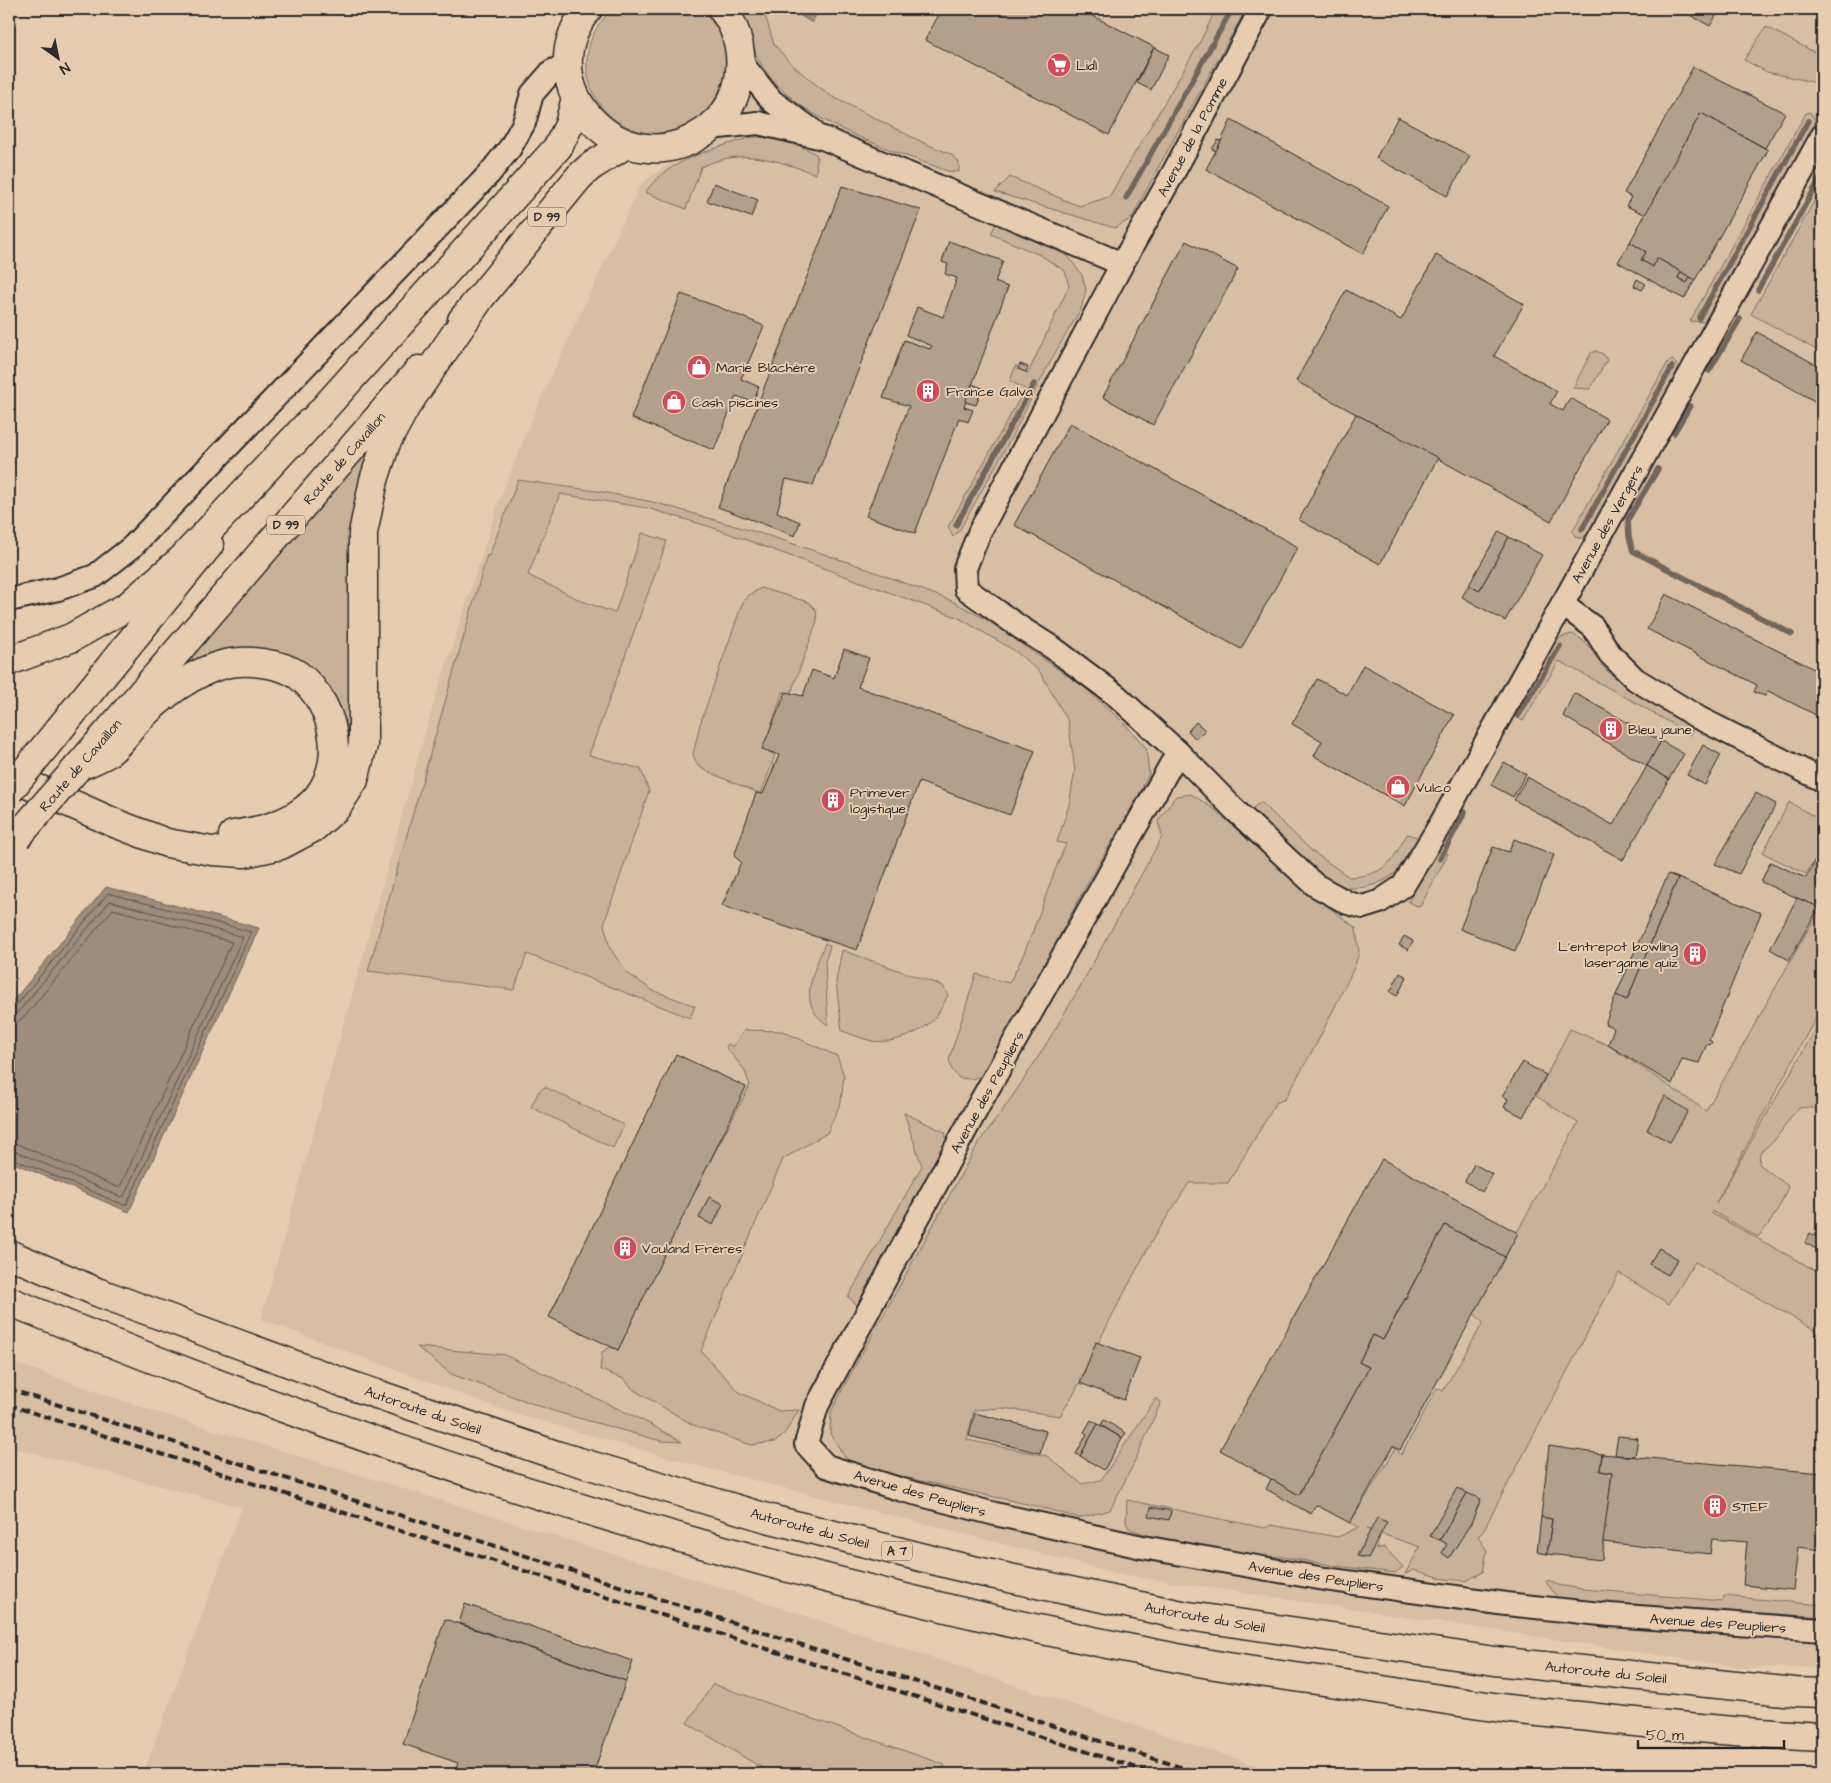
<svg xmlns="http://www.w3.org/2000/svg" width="1831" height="1783" font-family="'Architects Daughter',sans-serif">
<rect width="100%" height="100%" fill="#e8ccaf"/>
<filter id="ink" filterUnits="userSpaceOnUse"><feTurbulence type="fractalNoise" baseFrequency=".02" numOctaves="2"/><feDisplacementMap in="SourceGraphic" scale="10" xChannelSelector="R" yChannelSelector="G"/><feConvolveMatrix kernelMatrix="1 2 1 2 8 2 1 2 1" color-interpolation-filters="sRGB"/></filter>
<g filter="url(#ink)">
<g fill="#d8bfa4">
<polygon points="742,9 1822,9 1822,1667 1744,1668 1119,1574 691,1464 506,1411 261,1319 433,705 500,498 539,402 641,184 709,134 753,97 754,60"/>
<polygon points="9,1361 144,1408 716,1586 1282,1774 143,1774 242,1507 9,1447"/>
</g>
<g fill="#c9b199" stroke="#7a6e62">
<path d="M614 9H699C768 62 692 169 618 122 601 111 590 92 587 72 585 48 594 23 614 9Z"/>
<path d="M741 9H763L774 44 789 62 814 83 831 96 924 143 951 154 959 162V172L947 171C888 148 797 122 762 66 753 52 747 25 741 9Z"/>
<polygon points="1216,9 1246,9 1159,166 1132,218 1115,228 995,192 1010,177 1079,206 1109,197 1200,42"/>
<polygon points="1766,27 1816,53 1822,51 1822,84 1767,72 1744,60"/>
<polygon points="1810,112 1815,120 1814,128 1710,312 1704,322 1690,321 1806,113"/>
<path d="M752 137C778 138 795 141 817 155L816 174C775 160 743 147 701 167L686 209 645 192C650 186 655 180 661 175 687 155 722 146 752 137Z"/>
<polygon points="1822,187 1822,353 1751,314"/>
<polygon points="996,223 1068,256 1082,275 1086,290 1081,309 1056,351 1003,453 959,531 953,537 948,527 1025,389 1010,381 1016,365 1018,369 1028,373 1069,286 1065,271 1040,255 991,234"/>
<polygon points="1596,351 1603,354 1607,360 1590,389 1573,388 1591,353"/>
<polygon points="1673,360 1678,367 1676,375 1590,533 1581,538 1577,538 1572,532 1668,362"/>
<polygon points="375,436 355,497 351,537 353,698 347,756 317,675 290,655 257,648 213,654 180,669 174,669"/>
<path d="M518 480 603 492 657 503 776 538 851 563 952 601 987 620 1084 687 1124 723 1146 748 1149 774 1136 800 1086 886 1047 959 982 1076 971 1079 959 1078 952 1070 949 1060 976 974 1009 983C1034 940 1045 890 1066 844L1057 842 1069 805 1075 770 1068 721 1040 672 1015 651 959 618 711 527 647 508 560 494 528 575 582 601 615 613 642 533 667 541 589 755 641 769 649 791 604 924 610 948 627 973 652 990 695 1006 690 1018 527 954 514 990 368 971 487 555 489 556Z"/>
<polygon points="761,588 808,602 816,610 817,621 791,693 783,692 763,749 775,755 761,794 708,772 698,766 693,755 700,724 742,604 749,595"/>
<path d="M1572 634C1591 641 1594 660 1608 672 1634 693 1664 710 1693 726L1691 735 1638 704 1559 661 1523 721 1511 714 1551 647 1561 637Z"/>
<path d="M1191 794 1214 809 1290 877 1356 928 1359 952 1354 968 1317 1043 1285 1099 1276 1103 1228 1183H1189L1154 1237 1115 1310 1084 1371 1080 1383 1060 1416 1002 1408 974 1410 967 1440 1047 1456 1082 1484 1101 1480 1156 1398 1161 1402 1133 1465 1110 1510 1080 1518 1031 1505 894 1475 847 1460 830 1434 831 1412 849 1377 979 1142C1052 1048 1104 941 1162 837L1158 821 1176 796Z"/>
<path d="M1261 802 1312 851 1349 877C1385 875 1391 864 1407 834L1418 837C1412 855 1402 872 1383 881 1369 888 1354 890 1338 886 1334 884 1330 880 1325 878 1298 860 1276 836 1252 814L1253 808Z"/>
<polygon points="1789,802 1822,821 1822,847 1806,874 1763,853"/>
<polygon points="1438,851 1448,854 1420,907 1408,902 1431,860"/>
<path d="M1822 905V1006L1716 1203 1822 1018V1112C1815 1107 1807 1107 1798 1108L1774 1141 1760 1152 1759 1164 1788 1186C1782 1204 1771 1223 1758 1237L1712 1211 1711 1213 1822 1274V1334L1695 1262 1669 1304 1619 1273 1482 1533 1478 1536 1487 1551 1483 1572 1466 1581 1445 1579 1414 1570 1405 1574 1420 1547 1367 1529 1380 1536 1376 1549 1384 1547 1403 1567 1395 1573 1336 1566 1283 1557 1249 1555 1148 1535 1130 1529 1126 1523 1127 1500 1265 1528 1271 1525 1338 1537 1359 1527 1350 1523 1396 1448 1401 1455 1437 1388 1443 1391 1483 1323 1474 1313 1522 1223 1578 1123 1536 1096 1570 1029 1608 1045 1706 1111Z"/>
<path d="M825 943 830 946 825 962 828 1025C795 1004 814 972 825 943Z"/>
<path d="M842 950 943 986 948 995C944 1003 940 1012 934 1019 920 1034 893 1044 872 1041 862 1039 852 1034 842 1031L836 982Z"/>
<polygon points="744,1030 782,1031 837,1056 844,1076 841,1102 827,1133 783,1159 701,1351 739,1392 779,1411 799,1410 783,1436 775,1442 751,1445 693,1425 634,1390 624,1379 600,1370 602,1352 610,1347 618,1350 693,1194 750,1085 744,1069 726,1048 728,1044 733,1047"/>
<polygon points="545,1087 624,1125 613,1148 531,1107 539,1091"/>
<polygon points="904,1113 945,1132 947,1141 858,1306 848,1297 922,1166"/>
<polygon points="417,1347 505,1355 648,1423 682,1442 661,1441 553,1411 451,1374"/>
<polygon points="1548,1580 1558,1585 1582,1589 1723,1601 1724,1596 1822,1605 1822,1617 1559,1600 1546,1582"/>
<polygon points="713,1684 931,1760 945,1765 941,1774 772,1774 687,1723"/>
</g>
<g fill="#9d8d7a" stroke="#6f665a">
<polygon points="790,9 819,9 812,23"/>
<polygon points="106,887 259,928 129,1212 9,1161 9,1006"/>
</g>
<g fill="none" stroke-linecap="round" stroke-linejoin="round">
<g stroke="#59524b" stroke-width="1">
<polyline points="9,1009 15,1007 108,893 251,932 127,1204 124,1205 9,1157"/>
<polyline points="9,1015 14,1015 19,1011 110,901 243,937 124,1196 121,1197 15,1151 9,1150"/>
<polyline points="9,1023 17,1022 25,1016 113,909 232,942 120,1187 117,1187 17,1144 9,1143"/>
</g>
<g stroke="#6f665a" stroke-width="5.5">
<polyline points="1126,198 1232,9"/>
<polyline points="1758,290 1822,175"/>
<polyline points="1699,318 1808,121"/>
<polyline points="1709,371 1740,319"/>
<polyline points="1674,433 1690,406"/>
<polyline points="1658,469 1628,519 1629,537 1633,551 1792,634"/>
<polyline points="956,525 1034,384"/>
<polyline points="1582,529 1672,367"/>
<polyline points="1518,716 1560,646"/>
<polyline points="1440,859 1465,812"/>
</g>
</g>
<g fill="#b3a08b" stroke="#2b2b2b">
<polygon points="942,9 1079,9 1154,47 1109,135 925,40"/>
<polygon points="1679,9 1720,9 1710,26"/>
<polygon points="1154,47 1169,55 1151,90 1137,83"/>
<polygon points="1693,67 1785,113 1765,148 1701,113 1646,215 1626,206 1631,197 1624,193"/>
<polygon points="1701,113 1768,150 1695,280 1657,258 1653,267 1641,260 1646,252 1630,242"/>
<polygon points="1398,117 1470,156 1447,196 1376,158"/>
<polygon points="1231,120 1388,206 1363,254 1206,169 1221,141"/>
<polygon points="1218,140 1221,141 1216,151 1212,149"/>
<polygon points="714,183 758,200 751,217 707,201"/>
<polygon points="842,186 921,210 813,485 786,479 777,512 800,522 795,536 718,507"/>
<polygon points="949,241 1003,261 995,282 1008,287 964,407 973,410 968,422 959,418 915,533 866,516 909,406 883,398 904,340 930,349 932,346 906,335 917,307 943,317 957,278 945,274 948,264 942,262"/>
<polygon points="1186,241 1238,269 1153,425 1103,397"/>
<polygon points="1630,242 1646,252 1641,260 1653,267 1657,258 1681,272 1678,278 1687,283 1690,277 1695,280 1684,299 1618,262"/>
<polygon points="1436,255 1524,304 1494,356 1557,391 1550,404 1563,411 1570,398 1607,419 1551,521 1296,381 1346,290 1401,320"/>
<polygon points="1681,272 1690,277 1687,283 1678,278"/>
<polygon points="1637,279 1646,284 1642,290 1634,286"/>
<polygon points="681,294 716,306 764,326 741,379 759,387 753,402 736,396 714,450 631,418"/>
<polygon points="1757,332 1822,368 1822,396 1818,403 1741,360"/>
<polygon points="1020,364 1028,367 1026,372 1018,369"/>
<polygon points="972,384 982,388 976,405 965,402"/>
<polygon points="1356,414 1438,458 1380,564 1299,520"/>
<polygon points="1070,423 1298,547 1241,649 1014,525"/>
<polygon points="1499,531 1509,537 1479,591 1469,585"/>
<polygon points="1509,537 1542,555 1505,621 1462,597 1469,585 1479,591"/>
<polygon points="1666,594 1822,673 1822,718 1768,691 1765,696 1754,692 1757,685 1647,629"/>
<polygon points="844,649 869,658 858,687 1035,751 1010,815 919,782 857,950 722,906 741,862 734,856 756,793 763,794 779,755 762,749 786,692 803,696 812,670 834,678"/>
<polygon points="1363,665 1454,715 1405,806 1314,756 1322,741 1292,724 1317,679 1347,695"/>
<polygon points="1574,693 1661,741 1647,766 1563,716"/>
<polygon points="1196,722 1205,730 1196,739 1188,731"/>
<polygon points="1661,741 1684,754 1669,779 1647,766"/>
<polygon points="1703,745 1721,755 1705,785 1687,775"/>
<polygon points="1504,762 1526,774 1513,797 1491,785"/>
<polygon points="1647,766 1669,779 1623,860 1514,800 1527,777 1613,825"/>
<polygon points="1756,793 1776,804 1739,874 1715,864"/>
<polygon points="1514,839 1554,855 1515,951 1460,929 1493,847 1509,852"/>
<polygon points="1822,848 1822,904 1820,908 1761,882 1770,862 1806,878"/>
<polygon points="1668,874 1678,878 1627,1000 1616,995"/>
<polygon points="1678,878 1761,913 1709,1040 1712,1042 1710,1045 1707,1044 1699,1063 1682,1059 1672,1084 1608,1045 1614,1028 1605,1024 1616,995 1627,1000"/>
<polygon points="1797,898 1819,907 1789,960 1770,949"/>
<polygon points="1404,936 1413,941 1408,950 1399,945"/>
<polygon points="1400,973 1407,977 1397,996 1390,992"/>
<polygon points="676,1054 746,1087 618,1350 549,1317"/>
<polygon points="1523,1062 1546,1075 1523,1117 1504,1107 1508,1099 1502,1096"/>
<polygon points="1665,1096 1688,1111 1670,1142 1647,1130"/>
<polygon points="1382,1159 1518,1233 1505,1257 1445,1225 1383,1340 1373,1335 1359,1362 1369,1367 1299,1495 1220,1450"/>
<polygon points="1474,1164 1492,1174 1482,1192 1465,1181"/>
<polygon points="709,1197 723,1204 713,1225 699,1218"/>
<polygon points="1445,1225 1505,1257 1400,1450 1393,1446 1350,1523 1316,1505 1311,1514 1266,1489 1271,1479 1299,1495 1369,1367 1359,1362 1373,1335 1383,1340"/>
<polygon points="1810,1233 1822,1240 1822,1252 1805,1243"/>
<polygon points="1659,1248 1678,1259 1668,1275 1649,1264"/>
<polygon points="1096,1342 1140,1358 1124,1400 1080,1383"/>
<polygon points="975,1413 1046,1431 1040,1453 969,1436"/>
<polygon points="1091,1420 1098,1424 1080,1456 1076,1454 1087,1434 1084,1432"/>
<polygon points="1104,1420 1126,1433 1122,1438 1101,1425"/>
<polygon points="1098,1424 1122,1438 1104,1470 1080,1456"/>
<polygon points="1618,1436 1638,1438 1635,1456 1615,1455"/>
<polygon points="1549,1446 1602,1454 1600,1471 1612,1473 1602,1560 1547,1554 1552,1519 1541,1517"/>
<polygon points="1602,1454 1822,1473 1822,1550 1798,1547 1793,1590 1743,1585 1747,1542 1712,1539 1710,1554 1603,1542 1612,1473 1600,1471"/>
<polygon points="1457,1488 1467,1493 1440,1540 1430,1536"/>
<polygon points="1467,1493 1481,1499 1471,1523 1449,1558 1442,1553 1447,1544 1440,1540"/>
<polygon points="1151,1507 1171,1511 1169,1520 1149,1516"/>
<polygon points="1541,1517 1552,1519 1547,1554 1537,1552"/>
<polygon points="1377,1518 1387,1522 1368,1558 1357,1556"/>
<polygon points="465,1604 633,1661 626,1681 459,1623"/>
<polygon points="445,1619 626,1681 593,1774 454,1774 458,1763 403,1744"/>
</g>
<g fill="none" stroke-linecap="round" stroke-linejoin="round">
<g stroke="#2b2b2b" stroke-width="26">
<g id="minor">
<polyline points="1261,9 1171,177 1122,264 980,531 965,568 966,589 1021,628 1053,648 1117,696 1178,752 1237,812 1315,885 1348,903 1363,907 1379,902 1403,886 1440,825 1822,136"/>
<polyline points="741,62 772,101 812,130"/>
<polyline points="710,128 758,123 823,138 1122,264"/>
<polyline points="9,600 58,589 95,576 132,547 489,174 510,148 524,123 532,94 552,71 568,65"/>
<polyline points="1562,604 1593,627 1610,654 1635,679 1699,718 1822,780"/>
<polyline points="1178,752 981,1101 817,1406 806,1444 826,1466 902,1490 995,1514 1142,1547 1325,1579 1506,1604 1610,1615 1822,1630"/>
</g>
</g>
<g stroke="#2b2b2b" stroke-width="31">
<g id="major">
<path d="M588 9C525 85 623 189 704 132 721 121 733 104 738 84 744 59 739 29 722 9"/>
<polyline points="462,320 579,177 590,167 626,144"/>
<polyline points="294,442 558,147 569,125 576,98"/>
<polyline points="57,732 209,545"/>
<polyline points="78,767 419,370"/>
</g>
</g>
<g stroke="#2b2b2b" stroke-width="31">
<g id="highway">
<polyline points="9,661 71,638 128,606 182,559 309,423"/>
<path d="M78 767C87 763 97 759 106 754 116 748 126 734 134 724 159 698 189 673 225 664 245 659 281 663 298 675 340 707 349 777 304 810 283 826 259 831 233 835"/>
<polyline points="9,776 117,824 167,843 212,851 244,853 281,845 313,828 337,807 354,780 363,745 363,533 374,480 386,443 406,406 478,301"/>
<polyline points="9,1254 97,1292 344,1383 556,1455 767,1518 972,1570 1182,1615 1495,1661 1795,1692 1822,1693"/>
<path d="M9 1301C388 1459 783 1582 1187 1660 1245 1671 1305 1678 1364 1687 1407 1694 1451 1701 1494 1707 1528 1712 1563 1714 1597 1718 1672 1726 1747 1733 1822 1737"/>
</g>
</g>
<use href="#minor" stroke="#e8ccaf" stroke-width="22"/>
<use href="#major" stroke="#e8ccaf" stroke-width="28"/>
<use href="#highway" stroke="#e8ccaf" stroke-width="28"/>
<g stroke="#2b2b2b" stroke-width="4" stroke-dasharray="8 4" stroke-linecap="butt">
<polyline points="9,1389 1202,1774"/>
<polyline points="9,1405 1156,1774"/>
</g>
<g stroke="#2b2b2b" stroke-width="31" stroke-linecap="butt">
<g id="major-bridge">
<polyline points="9,791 57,732"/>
<polyline points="17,837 78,767"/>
</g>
</g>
<use href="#major-bridge" stroke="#e8ccaf" stroke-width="28"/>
</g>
</g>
<defs>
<g id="supermarket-disc" transform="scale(1.25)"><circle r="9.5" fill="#d1495b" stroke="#e8ccaf"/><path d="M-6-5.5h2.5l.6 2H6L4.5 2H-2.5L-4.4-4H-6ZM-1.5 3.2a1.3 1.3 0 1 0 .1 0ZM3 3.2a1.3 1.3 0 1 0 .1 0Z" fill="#fff"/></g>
<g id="shop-disc" transform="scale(1.25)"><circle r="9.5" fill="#d1495b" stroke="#e8ccaf"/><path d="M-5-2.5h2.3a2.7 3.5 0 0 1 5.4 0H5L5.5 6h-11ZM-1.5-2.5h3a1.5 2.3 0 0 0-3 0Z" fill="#fff"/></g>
<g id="building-disc" transform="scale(1.25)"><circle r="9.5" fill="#d1495b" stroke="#e8ccaf"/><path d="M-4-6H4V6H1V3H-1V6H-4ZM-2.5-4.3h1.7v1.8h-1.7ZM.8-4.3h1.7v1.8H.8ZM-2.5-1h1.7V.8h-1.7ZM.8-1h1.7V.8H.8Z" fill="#fff"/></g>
</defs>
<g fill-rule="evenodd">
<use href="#supermarket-disc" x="1059" y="65"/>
<use href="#shop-disc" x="699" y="367"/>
<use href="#building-disc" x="928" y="391"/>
<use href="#shop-disc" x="674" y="402"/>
<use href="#building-disc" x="1611" y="729"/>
<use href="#shop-disc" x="1398" y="787"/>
<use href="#building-disc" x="833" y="800"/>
<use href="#building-disc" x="1695" y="954"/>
<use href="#building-disc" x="625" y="1248"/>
<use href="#building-disc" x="1715" y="1506"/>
</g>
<g text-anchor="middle" stroke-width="4" stroke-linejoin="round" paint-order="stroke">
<g fill="#e8ccaf" stroke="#645b53" stroke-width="1">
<rect x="528" y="207.5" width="38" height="19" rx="4"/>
<rect x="267" y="515.5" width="38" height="19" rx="4"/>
<rect x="882" y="1541.5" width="30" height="19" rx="4"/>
</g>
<g font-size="12" font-weight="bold" fill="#2b2b2b">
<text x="547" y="221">D 99</text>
<text x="286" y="529">D 99</text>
<text x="897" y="1555">A 7</text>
</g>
<g font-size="14" fill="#2b2b2b" stroke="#e8ccaf" text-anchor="start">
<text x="1076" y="70">Lidl</text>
<text x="716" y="372">Marie Blachère</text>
<text x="946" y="396">France Galva</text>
<text x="692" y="407">Cash piscines</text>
<text x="1628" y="734">Bleu jaune</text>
<text x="1416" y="792">Vulco</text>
<text x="850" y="797">Primever<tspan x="850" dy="16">logistique</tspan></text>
<text x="1678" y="951" text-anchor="end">L'entrepot bowling<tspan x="1678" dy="16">lasergame quiz</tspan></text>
<text x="642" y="1253">Vouland Frères</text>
<text x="1732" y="1511">STEF</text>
</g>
<g font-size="14" fill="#2b2b2b" stroke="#e8ccaf">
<text transform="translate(1192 137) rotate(-62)" y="5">Avenue de la Pomme</text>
<text transform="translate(344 458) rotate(-49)" y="5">Route de Cavaillon</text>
<text transform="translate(1607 524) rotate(-61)" y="5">Avenue des Vergers</text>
<text transform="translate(80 765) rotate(-49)" y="5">Route de Cavaillon</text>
<text transform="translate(987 1092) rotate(-61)" y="5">Avenue des Peupliers</text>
<text transform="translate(423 1410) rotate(19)" y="5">Autoroute du Soleil</text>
<text transform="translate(920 1493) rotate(16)" y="5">Avenue des Peupliers</text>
<text transform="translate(810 1528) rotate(15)" y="5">Autoroute du Soleil</text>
<text transform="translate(1316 1576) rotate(9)" y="5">Avenue des Peupliers</text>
<text transform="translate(1205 1617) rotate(10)" y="5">Autoroute du Soleil</text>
<text transform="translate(1718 1623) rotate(4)" y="5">Avenue des Peupliers</text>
<text transform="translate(1606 1672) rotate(6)" y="5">Autoroute du Soleil</text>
</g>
</g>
<rect width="1831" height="1783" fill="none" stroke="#e8ccaf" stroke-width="30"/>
<rect x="15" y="15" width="1801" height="1753" fill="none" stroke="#2b2b2b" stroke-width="2" filter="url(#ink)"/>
<g transform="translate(58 58) rotate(147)" stroke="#e8ccaf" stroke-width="4" paint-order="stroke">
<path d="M0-4L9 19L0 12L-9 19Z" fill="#2b2b2b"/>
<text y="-8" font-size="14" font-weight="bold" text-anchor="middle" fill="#2b2b2b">N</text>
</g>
<path d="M1638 1740v8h146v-8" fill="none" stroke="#2b2b2b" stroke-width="2.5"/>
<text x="1646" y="1740" font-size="15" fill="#2b2b2b" stroke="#e8ccaf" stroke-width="4" paint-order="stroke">50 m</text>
</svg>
